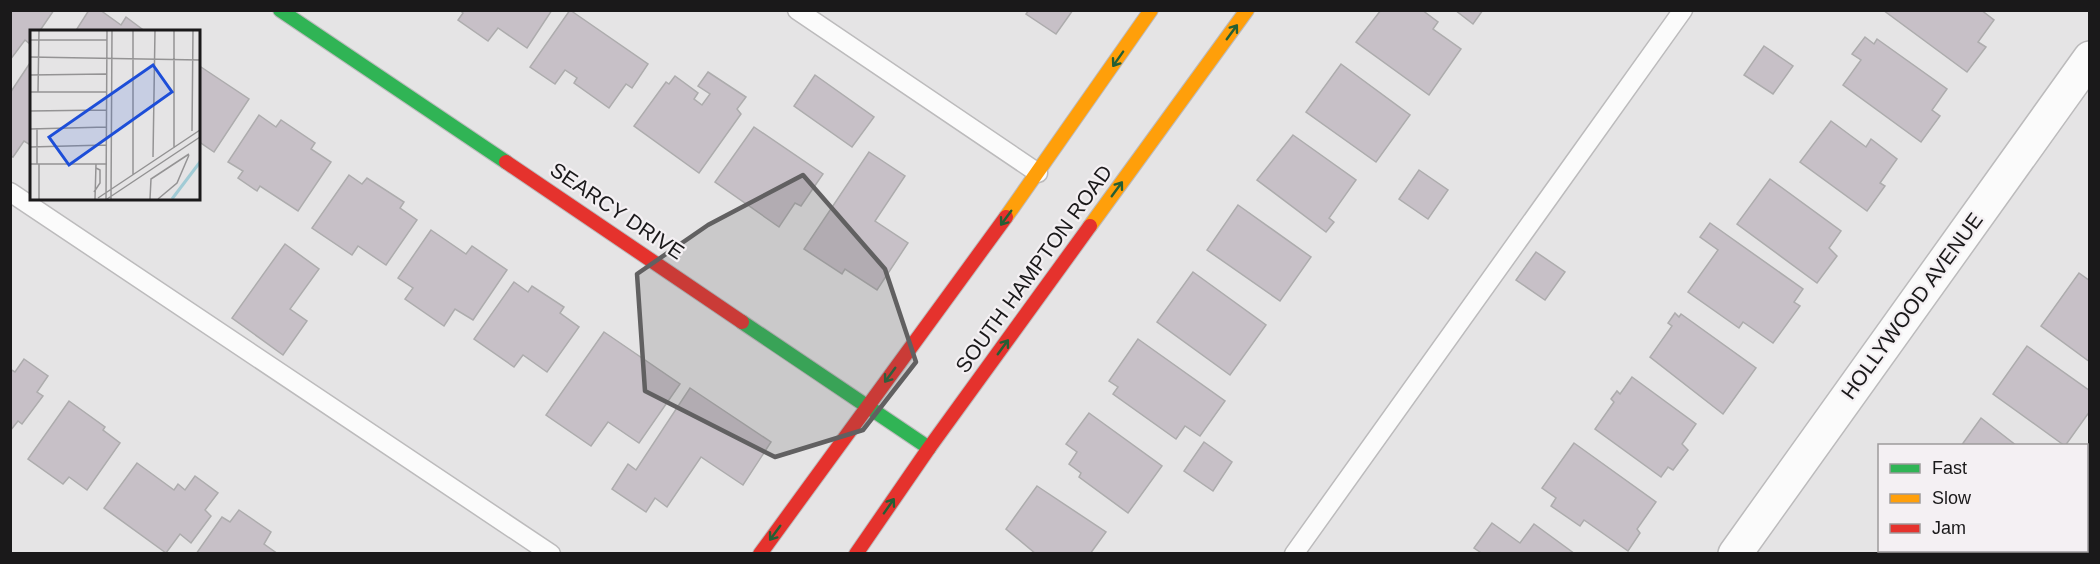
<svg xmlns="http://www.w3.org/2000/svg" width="2100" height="564" font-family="Arial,sans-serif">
<rect width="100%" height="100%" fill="#e5e4e5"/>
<g fill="#c7c0c7" stroke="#adacad" stroke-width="1.5">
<polygon points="10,10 54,10 39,32 32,32 30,44 25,40 10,60"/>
<polygon points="89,10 100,10 121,25 126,17 146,32 75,32"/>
<polygon points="460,10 552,10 527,48 498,28 488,41 458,20 463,13"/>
<polygon points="570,10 648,64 632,88 626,84 609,108 574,83 577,78 565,70 555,84 530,67"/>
<polygon points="1029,10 1073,10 1056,34 1026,14"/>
<polygon points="1381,10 1422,10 1438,22 1433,29 1461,49 1429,95 1356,42"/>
<polygon points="1455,10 1483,10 1473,24"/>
<polygon points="1883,10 1981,10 1994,20 1978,42 1986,47 1967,72"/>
<polygon points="1865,37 1874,44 1877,39 1947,89 1932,110 1940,116 1921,142 1843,85 1861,60 1852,54"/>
<polygon points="1764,46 1793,66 1773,94 1744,75"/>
<polygon points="30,63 32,146 24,141 13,157 10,156 10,93"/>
<polygon points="1341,64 1410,115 1376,162 1306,112"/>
<polygon points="198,65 249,99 214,152 198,141"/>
<polygon points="708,72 746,97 737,109 741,114 699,173 634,126 666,82 669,84 675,76 698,93 694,99 702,105 710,94 698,86"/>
<polygon points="815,75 874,117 852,147 794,106"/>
<polygon points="259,115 276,127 281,120 315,143 311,149 331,162 298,211 260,186 257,191 238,178 243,171 228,162"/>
<polygon points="1831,121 1866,147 1871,139 1897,159 1880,183 1885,186 1867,211 1800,162"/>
<polygon points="754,127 823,174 801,206 795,203 779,227 715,182"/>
<polygon points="1293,135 1356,180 1329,218 1334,222 1326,232 1257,180"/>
<polygon points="869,152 905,176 875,221 908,243 877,290 845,269 842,274 804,249"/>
<polygon points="1419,170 1448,190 1428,219 1399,199"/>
<polygon points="349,175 362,184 367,178 404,202 400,208 417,220 386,265 358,246 352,255 312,228"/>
<polygon points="1770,179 1841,231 1829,248 1837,256 1817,283 1737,224"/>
<polygon points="1238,205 1311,257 1280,301 1207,250"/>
<polygon points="1710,223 1803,289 1794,302 1800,306 1773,343 1743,322 1739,328 1688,292 1718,250 1700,237"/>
<polygon points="431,230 466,254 472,246 507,270 473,320 455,309 444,326 405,299 413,288 398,278"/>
<polygon points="285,244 319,269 290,309 307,321 283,355 232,318"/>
<polygon points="1536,252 1565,272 1545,300 1516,280"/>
<polygon points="1193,272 1266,325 1230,375 1157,322"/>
<polygon points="2079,273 2090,281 2090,362 2041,326"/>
<polygon points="514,282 528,292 532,286 564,307 560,313 579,327 547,372 523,355 514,367 474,339"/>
<polygon points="1675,313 1679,317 1681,314 1756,368 1723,414 1650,357 1672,326 1668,323"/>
<polygon points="604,332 680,384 639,443 608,422 591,446 546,415"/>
<polygon points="1138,339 1225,401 1200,436 1185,426 1176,439 1113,394 1118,387 1109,381"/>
<polygon points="2027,346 2090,391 2090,411 2065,446 1993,394"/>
<polygon points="24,359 48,376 37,392 43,396 22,424 18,421 10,431 10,369 15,372"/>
<polygon points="1632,377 1696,424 1682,444 1688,450 1673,470 1668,467 1661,477 1595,429 1614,402 1611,399 1617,391 1620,394"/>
<polygon points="690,388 771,442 743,485 701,457 667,507 655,498 646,512 612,489 628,464 636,470"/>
<polygon points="69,401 105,427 103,430 120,443 87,490 69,477 63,484 28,459"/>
<polygon points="1089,413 1162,466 1128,513 1079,477 1081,473 1069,464 1077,452 1066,444"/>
<polygon points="1981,418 2017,446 1961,446"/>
<polygon points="1204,442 1232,462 1213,491 1184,471"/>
<polygon points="1574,443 1656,502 1637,529 1640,533 1628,551 1584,520 1580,526 1551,506 1556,498 1542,488"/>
<polygon points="137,463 174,490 178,484 185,490 195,476 218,493 205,510 211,516 191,543 180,534 166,553 104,508"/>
<polygon points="1037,486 1106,532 1090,554 1036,554 1006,529"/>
<polygon points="239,510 271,532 264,544 278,554 196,554 222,517 230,522"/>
<polygon points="1492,523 1520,543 1534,524 1575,554 1483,554 1474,548"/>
<polygon points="1910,550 1991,550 1989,554 1915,554"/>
</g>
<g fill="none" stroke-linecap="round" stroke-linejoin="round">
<g stroke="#bcbbbc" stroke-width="21">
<g id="lane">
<polyline points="797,10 1038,173"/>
<polyline points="10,192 551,554"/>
<polyline points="1294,554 1683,10"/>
</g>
</g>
<g stroke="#bcbbbc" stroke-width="36">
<polyline id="street" points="1735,554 2090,58"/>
</g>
<g stroke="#bcbbbc" stroke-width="16">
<g id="fast">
<polyline points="280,10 506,162"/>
<polyline points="742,322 929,448"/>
</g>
</g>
<g stroke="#bcbbbc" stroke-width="16">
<g id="slow">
<polyline points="1006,217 1151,10"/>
<polyline points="1090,226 1247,10"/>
</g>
</g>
<g stroke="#bcbbbc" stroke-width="16">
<g id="jam">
<polyline points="506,162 742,322"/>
<polyline points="760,554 1006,217"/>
<polyline points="856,554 929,448 1090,226"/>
</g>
</g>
<use href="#lane" stroke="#fbfbfb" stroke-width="18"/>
<use href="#street" stroke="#fbfbfb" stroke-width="33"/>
<use href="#fast" stroke="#30b455" stroke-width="14"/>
<use href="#slow" stroke="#ff9f0a" stroke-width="14"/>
<use href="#jam" stroke="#e5322d" stroke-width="14"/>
</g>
<defs><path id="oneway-shaft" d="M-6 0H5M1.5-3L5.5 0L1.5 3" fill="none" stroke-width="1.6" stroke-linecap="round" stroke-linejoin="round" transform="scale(1.5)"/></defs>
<g stroke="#245f35">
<use href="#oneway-shaft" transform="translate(1232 32) rotate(-54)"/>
<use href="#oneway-shaft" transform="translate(1118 59) rotate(125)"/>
<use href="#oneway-shaft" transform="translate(1117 189) rotate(-54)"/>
<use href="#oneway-shaft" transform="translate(1006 218) rotate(126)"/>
<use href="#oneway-shaft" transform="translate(1003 347) rotate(-54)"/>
<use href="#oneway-shaft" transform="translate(890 375) rotate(126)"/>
<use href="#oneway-shaft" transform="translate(889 506) rotate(-55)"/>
<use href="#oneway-shaft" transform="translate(775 533) rotate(126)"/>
</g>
<path fill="#616061" fill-opacity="0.2" stroke="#616061" stroke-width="4.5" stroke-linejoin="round" d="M803 175 885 269 916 362 863 430 775 457 645 391 637 274 708 225Z"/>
<g text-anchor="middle" stroke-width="4.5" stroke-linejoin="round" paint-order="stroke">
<g font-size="21" fill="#1a191a" stroke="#f4f0f3">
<text transform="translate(617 211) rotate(34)" y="7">SEARCY DRIVE</text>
<text transform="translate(1034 269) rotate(-54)" y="7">SOUTH HAMPTON ROAD</text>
<text transform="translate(1912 306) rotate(-54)" y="7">HOLLYWOOD AVENUE</text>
</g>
</g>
<g transform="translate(30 30)">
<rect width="170" height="170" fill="#e5e4e5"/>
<path fill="none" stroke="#a1cbd5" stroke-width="3" d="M142 169 170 132"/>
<path fill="none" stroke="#949394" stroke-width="1.5" d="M0 10H77M0 27 170 30M0 45 76 44M0 62H77M8 62 9 0M0 81 76 80M7 98V134M0 99 77 97M162 101 163 0M0 117 76 115M144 118V0M123 127 125 0M0 134H77M103 145V0M64 162 70 153V140L66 138M68 168 170 100M9 169V134M65 169 66 134M76 169 77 0M77 169 170 107M81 169 82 0M120 169 121 149 159 124M128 169 147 153 159 125"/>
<path fill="#1d4ed8" fill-opacity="0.15" stroke="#1d4ed8" stroke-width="3" d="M123 35 142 62 39 135 19 107Z"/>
<rect width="170" height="170" fill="none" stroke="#1a191a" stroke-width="3"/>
</g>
<rect width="2100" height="564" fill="none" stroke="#1a191a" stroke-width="24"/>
<rect x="1878" y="444" width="210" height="108" fill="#f4f0f3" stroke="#9d9a9c" stroke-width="1.5"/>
<rect x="1890" y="464" width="30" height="9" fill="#30b455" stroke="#9d9a9c" stroke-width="1.5"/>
<text x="1932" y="474" font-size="18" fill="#1a191a">Fast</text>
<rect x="1890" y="494" width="30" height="9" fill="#ff9f0a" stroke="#9d9a9c" stroke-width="1.5"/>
<text x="1932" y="504" font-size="18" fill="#1a191a">Slow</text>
<rect x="1890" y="524" width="30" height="9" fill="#e5322d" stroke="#9d9a9c" stroke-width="1.5"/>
<text x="1932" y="534" font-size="18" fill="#1a191a">Jam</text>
</svg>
